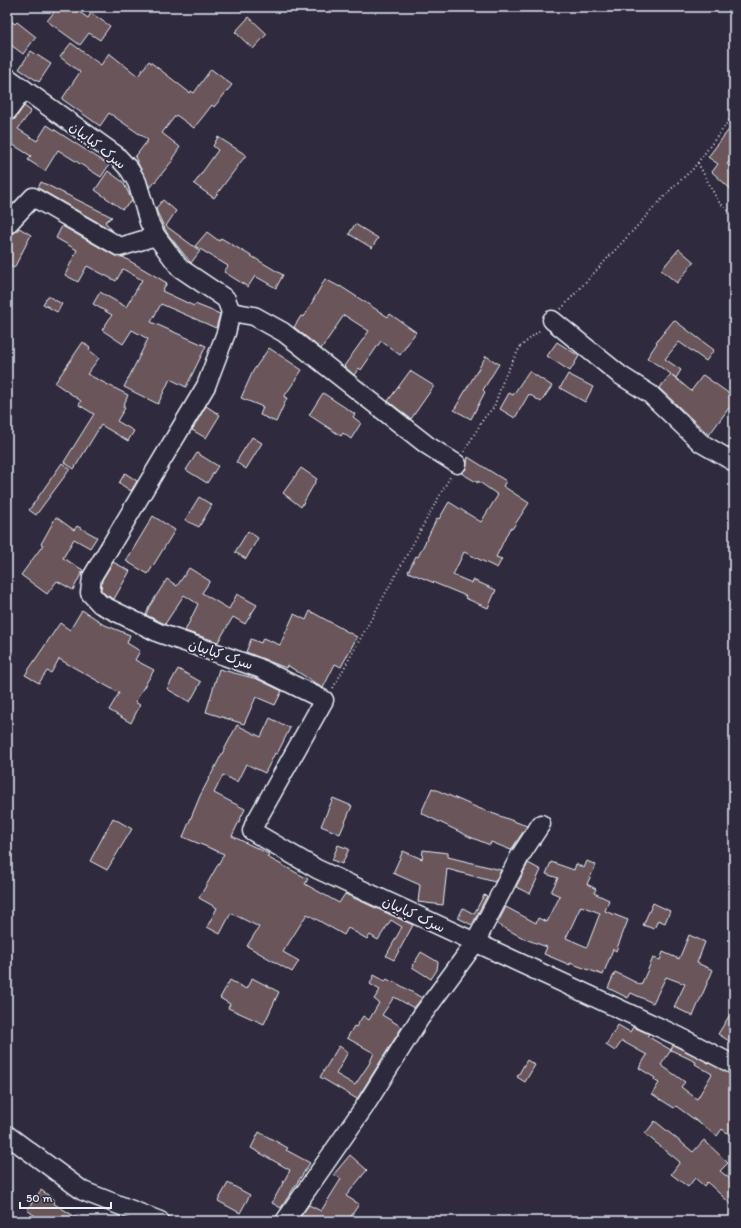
<svg xmlns="http://www.w3.org/2000/svg" width="741" height="1228" font-family="Itim,'Playpen Sans Arabic',sans-serif">
<rect width="100%" height="100%" fill="#2f2a3d"/>
<filter id="ink" filterUnits="userSpaceOnUse"><feTurbulence type="fractalNoise" baseFrequency=".025" numOctaves="2"/><feDisplacementMap in="SourceGraphic" scale="8" xChannelSelector="R" yChannelSelector="G"/><feConvolveMatrix kernelMatrix="1 2 1 2 8 2 1 2 1" color-interpolation-filters="sRGB"/></filter>
<g filter="url(#ink)">
<g fill="#6b555a" stroke="#e8f1f8" fill-rule="evenodd">
<polygon points="58,7 72,7 88,18 91,13 110,26 100,40 89,33 80,45 47,21"/>
<polygon points="249,17 267,34 253,49 235,32"/>
<polygon points="7,18 15,24 17,22 36,37 23,54 7,42"/>
<polygon points="71,43 101,65 109,53 138,76 149,61 190,93 191,91 194,93 211,69 232,85 214,107 212,105 194,128 176,115 162,133 180,147 172,159 173,160 150,188 135,157 148,140 109,113 100,126 62,99 80,72 60,57"/>
<polygon points="31,51 51,64 39,82 19,69"/>
<polygon points="24,106 31,111 18,129 37,141 47,125 109,165 101,177 58,150 45,171 28,160 31,156 7,141 7,122 15,119"/>
<polygon points="734,123 734,155 727,164 734,170 734,192 712,172 718,164 708,157"/>
<polygon points="218,137 246,155 214,198 194,184 218,150 213,146"/>
<polygon points="108,171 123,182 130,196 132,201 122,209 95,190"/>
<polygon points="41,182 112,217 105,222 113,231 38,188"/>
<polygon points="163,200 176,211 166,226 200,251 191,263 167,233 157,212 156,208"/>
<polygon points="355,224 378,238 372,248 349,234"/>
<polygon points="62,226 115,256 123,257 167,283 162,291 194,306 195,304 220,314 216,328 161,304 151,322 206,346 186,387 170,379 158,404 124,387 148,339 132,330 123,344 102,330 112,315 93,304 100,292 126,307 142,280 123,269 116,281 87,266 78,282 65,275 77,250 56,238"/>
<polygon points="19,228 31,235 14,268 7,264 7,235 17,231"/>
<polygon points="207,232 219,241 221,238 283,275 276,288 255,276 248,287 224,272 228,266 195,246"/>
<polygon points="679,249 694,262 677,283 661,270"/>
<polygon points="325,279 340,287 340,286 388,317 390,314 416,332 400,355 381,341 361,370 359,368 354,375 344,366 369,331 344,315 321,349 294,327 301,316 304,317"/>
<polygon points="48,296 62,304 57,312 43,304"/>
<polygon points="674,320 714,350 706,361 679,342 665,359 681,370 676,378 672,375 691,391 703,375 734,397 734,401 709,435 659,388 671,374 647,358 657,343 656,342"/>
<polygon points="83,342 90,348 89,350 99,358 87,374 128,395 123,407 125,408 117,421 134,431 128,441 101,425 74,469 64,462 94,414 79,405 81,401 55,383"/>
<polygon points="557,342 579,356 570,371 547,356"/>
<polygon points="269,348 302,370 284,397 287,398 276,422 260,415 263,407 241,398 253,371"/>
<polygon points="486,356 499,364 483,390 485,392 471,419 454,410"/>
<polygon points="410,371 434,386 411,419 388,401"/>
<polygon points="529,371 552,386 541,402 529,394 515,418 500,409 509,393 513,395"/>
<polygon points="568,374 593,387 585,402 560,388"/>
<polygon points="323,393 355,414 353,417 361,423 351,439 343,433 341,436 309,415"/>
<polygon points="206,406 220,415 206,438 192,430"/>
<polygon points="252,437 262,443 246,469 236,462"/>
<polygon points="197,453 218,466 207,483 186,470"/>
<polygon points="468,457 506,481 503,486 529,503 512,529 510,528 496,557 502,559 497,568 464,552 453,575 472,583 473,580 496,590 488,608 465,598 466,596 408,572 416,556 418,557 437,518 439,519 449,502 481,522 498,495 478,481 478,483 461,473 466,469"/>
<polygon points="62,463 70,469 36,515 29,510"/>
<polygon points="301,468 317,479 301,507 283,493"/>
<polygon points="125,473 137,481 131,491 119,483"/>
<polygon points="199,497 212,505 199,527 185,520"/>
<polygon points="153,516 175,530 148,574 126,561"/>
<polygon points="56,517 74,530 77,526 97,537 90,548 74,539 63,558 83,570 73,590 57,581 47,594 21,575 43,545 41,544"/>
<polygon points="248,531 258,538 246,559 235,552"/>
<polygon points="113,562 130,571 114,599 106,595 101,590 102,580"/>
<polygon points="189,568 210,581 202,593 229,609 237,594 257,605 245,624 233,617 218,642 185,631 198,604 184,595 165,624 146,615 149,607 167,579 177,586"/>
<polygon points="82,610 101,622 100,623 130,635 127,643 140,651 135,660 154,670 135,702 140,705 131,723 109,710 119,693 59,659 51,673 47,671 39,683 25,675 60,623 70,630"/>
<polygon points="310,611 357,637 341,667 335,664 323,688 287,665 286,668 246,652 251,639 261,643 263,638 280,645 294,614 306,620"/>
<polygon points="178,669 201,682 190,702 167,689"/>
<polygon points="219,669 257,679 282,691 275,705 256,697 244,724 206,712"/>
<polygon points="270,718 290,728 277,754 275,753 265,773 246,764 237,782 223,775 214,793 245,809 232,836 269,854 267,857 308,879 305,884 339,903 345,894 413,925 394,960 386,956 402,927 391,920 378,940 370,935 367,939 348,928 344,935 307,914 283,952 299,961 292,972 247,946 259,927 231,913 220,934 207,927 217,908 199,898 224,854 183,837 200,796 237,725 261,737"/>
<polygon points="432,788 478,808 527,826 511,850 491,842 490,845 470,837 421,813"/>
<polygon points="333,798 352,806 340,834 321,826"/>
<polygon points="113,818 132,829 107,870 90,861"/>
<polygon points="338,845 349,849 342,864 332,860"/>
<polygon points="423,850 448,853 448,857 501,870 495,882 447,869 443,905 418,902 420,885 393,873 403,851 422,859"/>
<path d="M587 861 596 865 587 884 596 889 594 893 609 900 605 911 628 920 616 951 613 949 603 975 570 963V965L544 954 547 947 525 939 497 924 506 907 536 923 538 918 547 922 560 896 551 892 558 878 546 874 551 862 574 870 576 864 584 868ZM581 906 600 913 587 947 566 938Z"/>
<polygon points="528,863 541,870 530,894 516,887"/>
<polygon points="484,895 487,896 472,925 458,918 463,908 474,914"/>
<polygon points="653,903 670,911 665,923 658,920 654,929 643,925"/>
<polygon points="689,935 705,942 697,963 713,970 693,1016 674,1007 685,984 666,977 653,1003 631,993 628,998 608,988 615,972 641,985 653,958 660,960 663,952 679,959"/>
<polygon points="421,952 438,962 437,970 431,979 412,967"/>
<polygon points="374,975 385,981 387,979 392,982 393,981 422,998 414,1008 394,997 382,1015 402,1027 357,1099 320,1077 339,1046 348,1052 336,1074 355,1085 369,1064 374,1053 347,1038 354,1026 356,1027 363,1016 369,1020 379,1003 374,999 380,990 370,984"/>
<polygon points="252,978 279,992 264,1024 228,1008 230,1004 220,998 230,980 246,989"/>
<polygon points="734,1008 734,1044 718,1034"/>
<polygon points="618,1025 630,1032 633,1027 649,1034 647,1036 671,1050 661,1065 685,1082 681,1087 697,1099 712,1074 695,1064 696,1062 671,1050 673,1045 734,1075 734,1138 722,1129 717,1136 676,1106 674,1108 652,1094 659,1083 654,1080 655,1078 639,1068 647,1055 622,1041 615,1051 606,1045"/>
<polygon points="527,1060 535,1065 525,1082 517,1077"/>
<polygon points="655,1121 693,1152 704,1140 728,1163 720,1171 734,1182 734,1207 707,1182 704,1186 695,1178 688,1187 671,1174 680,1162 645,1134"/>
<polygon points="259,1132 288,1148 286,1150 310,1163 281,1208 272,1203 290,1170 251,1148"/>
<polygon points="350,1155 367,1170 346,1196 359,1204 348,1221 307,1221 300,1217 309,1205 321,1211 341,1179 334,1174"/>
<polygon points="228,1183 250,1195 240,1213 218,1201"/>
<polygon points="41,1190 55,1200 53,1203 82,1221 42,1221 27,1210"/>
</g>
<g fill="none" stroke-linecap="round" stroke-linejoin="round">
<g stroke="#e8f1f8" stroke-width="21">
<g id="minor">
<polyline points="7,77 116,155 129,169 137,182 149,222 156,236 180,268 226,299 231,312 226,333 206,386 92,577 90,593 100,604 159,633 259,668 324,700 254,825 252,831 317,869 680,1037 734,1065"/>
<polyline points="7,112 24,89"/>
<polyline points="7,225 33,197 120,247 156,236"/>
<polyline points="231,312 254,316 283,332 427,445 457,464"/>
<polyline points="552,320 620,375 650,394 701,443 734,462"/>
<polyline points="7,1135 83,1191 160,1221"/>
<polyline points="285,1221 365,1106 420,1018 475,943 520,856 541,824"/>
</g>
</g>
<g stroke="#e8f1f8" stroke-width="2" stroke-dasharray="1 3" stroke-linecap="butt">
<polyline points="698,163 718,201 734,216"/>
<polyline points="561,309 674,186 692,170 734,114"/>
<polyline points="464,452 484,418 494,407 504,378 520,347 541,329"/>
<polyline points="333,688 450,477"/>
</g>
<use href="#minor" stroke="#2f2a3d" stroke-width="18"/>
</g>
</g>
<g text-anchor="middle" stroke-width="3.5" stroke-linejoin="round" paint-order="stroke">
<g font-size="14" fill="#e8f1f8" stroke="#2f2a3d">
<text transform="translate(98 145) rotate(38)" y="5">سرک کبابیان</text>
<text transform="translate(221 654) rotate(19)" y="5">سرک کبابیان</text>
<text transform="translate(414 914) rotate(25)" y="5">سرک کبابیان</text>
</g>
</g>
<rect width="741" height="1228" fill="none" stroke="#2f2a3d" stroke-width="24"/>
<rect x="12" y="12" width="717" height="1204" fill="none" stroke="#e8f1f8" stroke-width="1.5" filter="url(#ink)"/>
<path d="M20 1202v6h91v-6" fill="none" stroke="#e8f1f8" stroke-width="2"/>
<text x="26" y="1202" font-size="12" fill="#e8f1f8" stroke="#2f2a3d" stroke-width="3" paint-order="stroke">50 m</text>
</svg>
